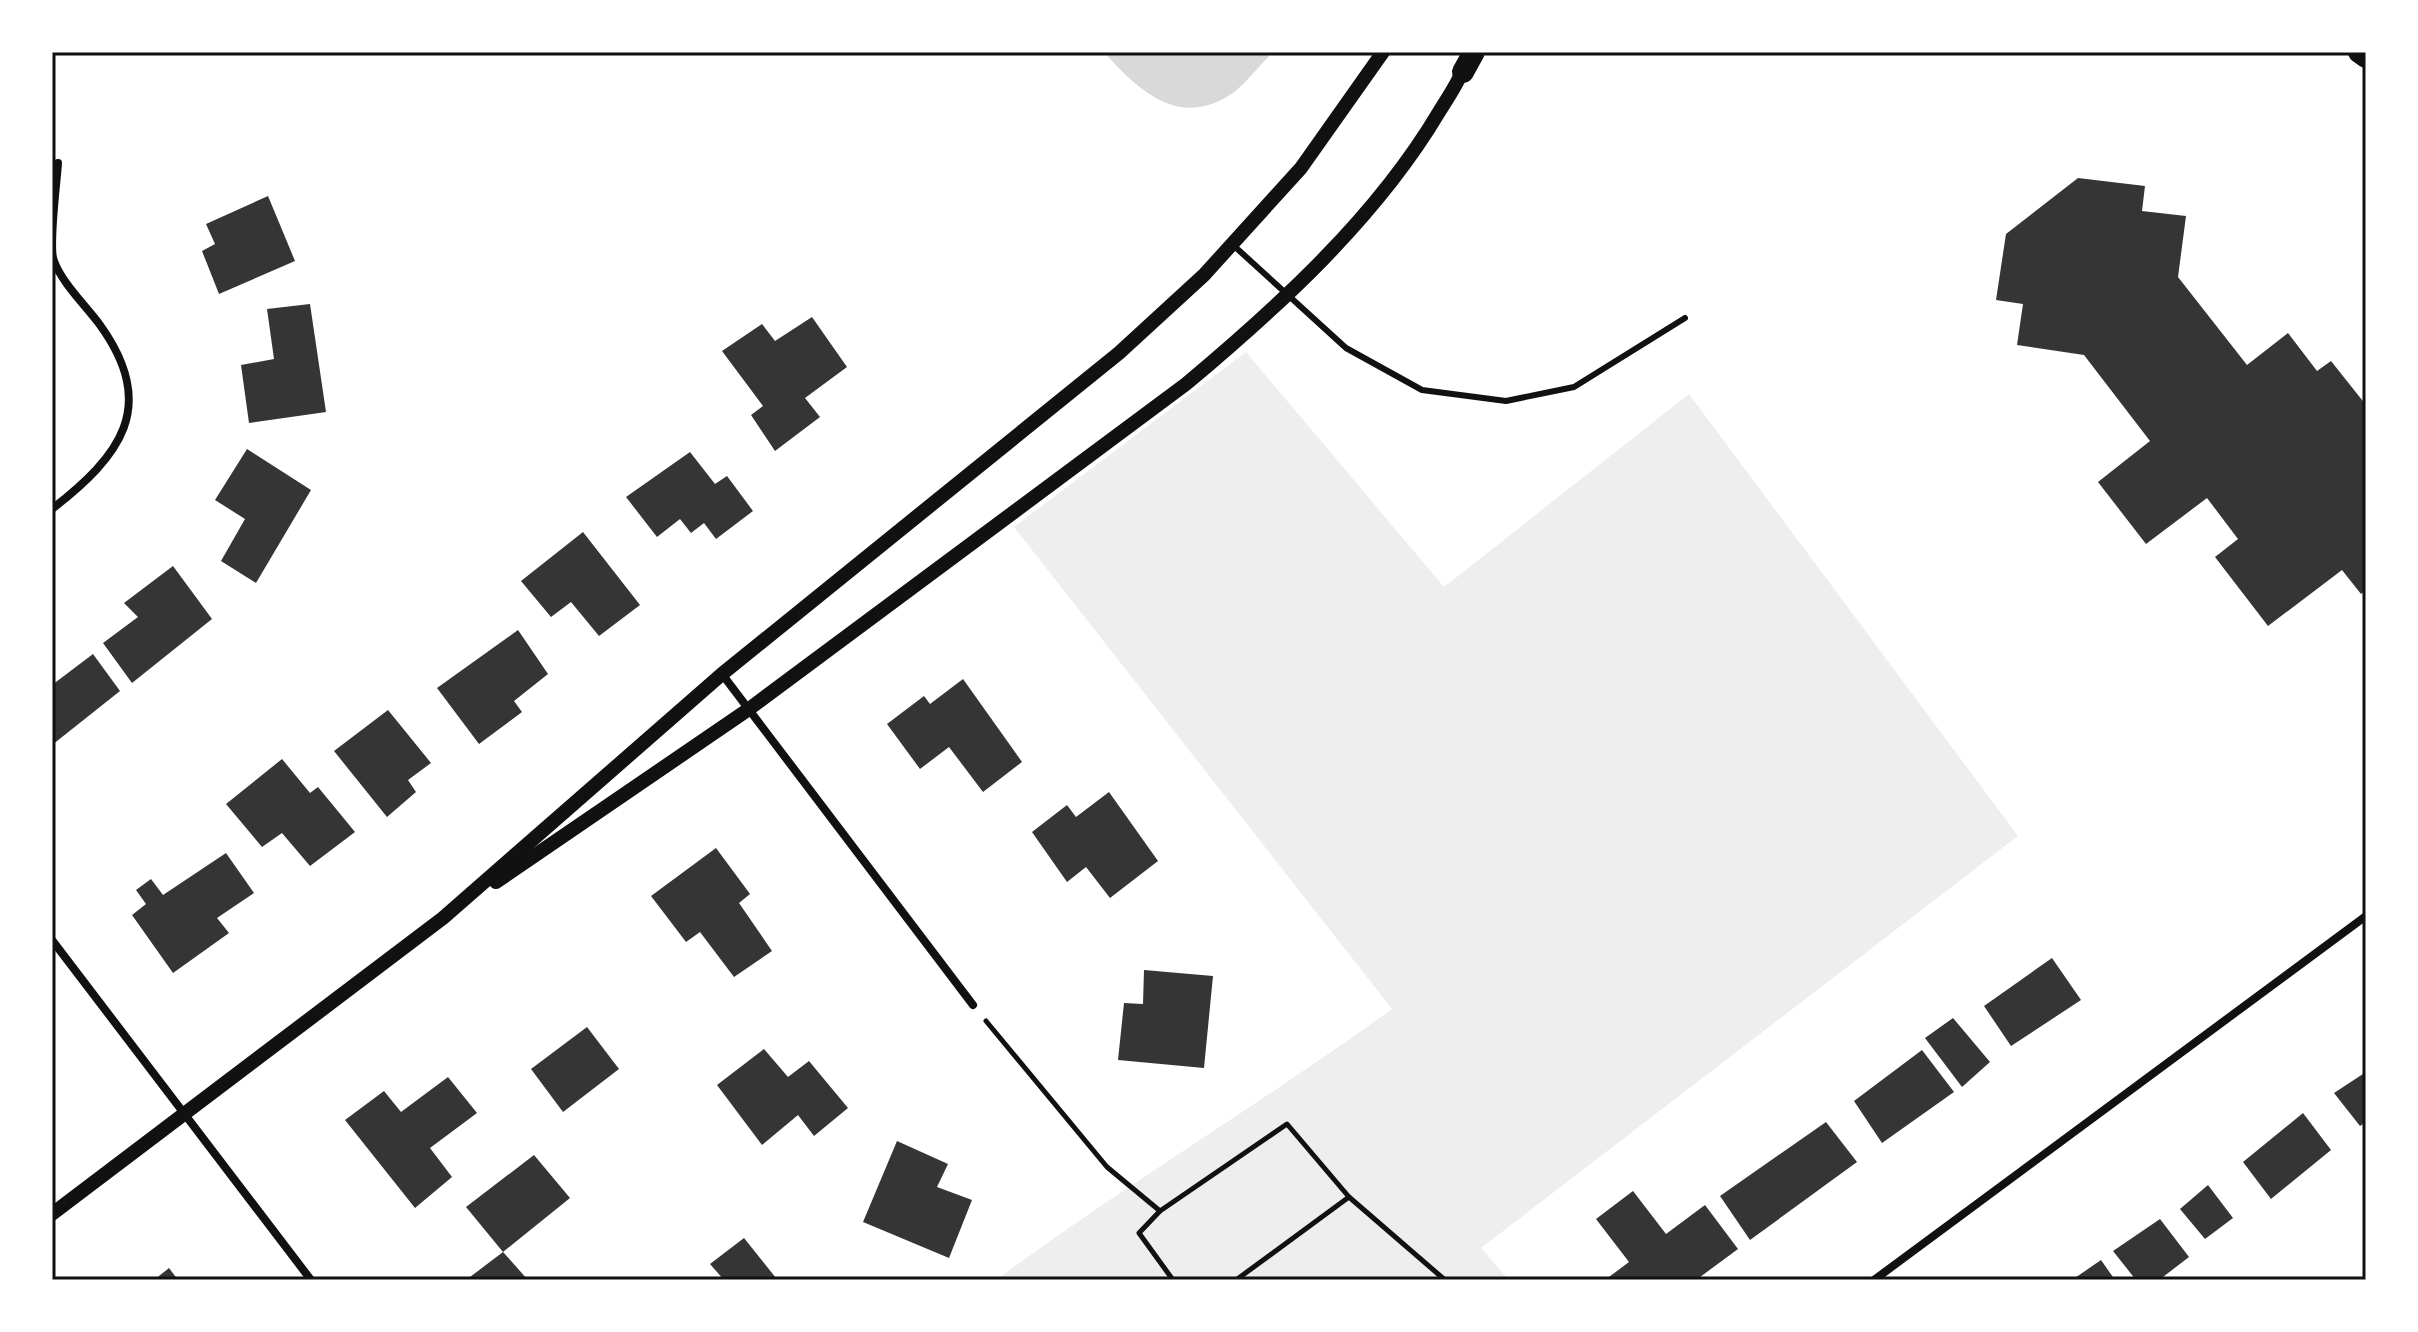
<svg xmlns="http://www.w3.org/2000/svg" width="2418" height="1332" font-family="Merriweather,serif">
<rect width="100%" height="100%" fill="#fff"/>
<path fill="#eee" d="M1246 352 1444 587 1689 394 2018 836 1481 1248 1509 1280H996C1125 1185 1262 1103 1392 1009L1014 527Z"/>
<path fill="#d9d9d9" d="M1104 52H1273C1260 65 1247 82 1233 93 1179 130 1138 90 1104 52Z"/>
<g fill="#353535">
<polygon points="2078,178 2145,186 2142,211 2186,216 2178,277 2247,365 2288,333 2317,371 2331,361 2366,405 2366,590 2361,594 2342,570 2268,626 2215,557 2238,539 2207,498 2146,544 2098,482 2150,441 2084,355 2017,345 2023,304 1996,300 2006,234"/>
<polygon points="268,196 295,261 219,294 202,251 215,244 206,224"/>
<polygon points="310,304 326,412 249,423 241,365 274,359 267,309"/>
<polygon points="812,317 847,367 805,398 820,417 775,451 751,415 763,406 722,351 762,324 775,341"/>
<polygon points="247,449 311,490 256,583 221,561 245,519 215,500"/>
<polygon points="690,452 715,484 727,476 753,511 716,539 704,523 691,533 680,519 657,537 626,497"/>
<polygon points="583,532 640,605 599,636 571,602 551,617 521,581"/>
<polygon points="173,566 212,619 132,683 103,643 138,617 124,603"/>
<polygon points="518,630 548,674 514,701 522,712 479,744 437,688"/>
<polygon points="93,654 120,691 52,745 52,685"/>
<polygon points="963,679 1022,762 983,792 949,747 920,769 887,724 924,696 930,704"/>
<polygon points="388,710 431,763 408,780 416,792 387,817 334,751"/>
<polygon points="282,759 310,793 318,787 355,832 310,866 282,833 262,847 226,804"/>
<polygon points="1109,792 1158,861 1110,898 1086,867 1067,882 1032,832 1067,805 1076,817"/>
<polygon points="716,848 750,894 739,903 772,951 734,977 700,932 686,942 651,896"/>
<polygon points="226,853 254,893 217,918 229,933 173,973 132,915 146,904 136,890 151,879 163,895"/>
<polygon points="2052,958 2081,1000 2011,1046 1984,1006"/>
<polygon points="1144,970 1213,976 1204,1068 1118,1060 1124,1003 1143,1004"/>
<polygon points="1953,1018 1990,1062 1962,1087 1925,1038"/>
<polygon points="587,1027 619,1069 563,1112 531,1069"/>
<polygon points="764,1049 788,1077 809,1061 848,1108 814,1136 798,1115 762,1145 717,1085"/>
<polygon points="1922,1050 1954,1092 1882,1143 1854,1101"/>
<polygon points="2366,1072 2366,1122 2360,1126 2334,1093"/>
<polygon points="448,1077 477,1113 430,1148 452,1177 415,1208 345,1120 384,1091 401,1112"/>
<polygon points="2303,1113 2331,1150 2271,1199 2243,1162"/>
<polygon points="1826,1122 1857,1162 1750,1240 1720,1196"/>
<polygon points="897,1141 948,1164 937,1187 972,1200 949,1258 863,1222"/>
<polygon points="534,1155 570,1198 503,1252 466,1207"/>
<polygon points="2208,1185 2233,1218 2205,1239 2180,1209"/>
<polygon points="1633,1191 1666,1234 1705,1205 1738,1249 1696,1280 1605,1280 1629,1262 1596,1219"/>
<polygon points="2160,1219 2189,1257 2159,1280 2136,1280 2113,1251"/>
<polygon points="744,1238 776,1278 724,1280 710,1264"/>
<polygon points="503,1252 528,1280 472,1280 470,1277"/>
<polygon points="2101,1260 2115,1280 2072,1280"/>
<polygon points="169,1268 178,1280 154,1280"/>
</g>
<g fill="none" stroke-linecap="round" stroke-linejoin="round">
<g stroke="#111" stroke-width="5">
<polyline points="986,1021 1107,1167 1160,1211 1287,1124 1349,1197 1445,1280"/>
<polyline points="1160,1211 1139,1233 1173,1280"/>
<polyline points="1236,1280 1349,1197"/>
</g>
<polyline stroke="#111" stroke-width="6" points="1233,245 1346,348 1422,390 1506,401 1574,387 1685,318"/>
<g stroke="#111" stroke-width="8">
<path d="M52 509C120 456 159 407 100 325 86 306 62 283 54 261 48 248 57 181 58 163"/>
<polyline points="722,674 973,1005"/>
<polyline points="52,940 311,1280"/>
<polyline points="1874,1280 2366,916"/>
</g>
<g stroke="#111" stroke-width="14">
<path d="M496 882 749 709 1186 384C1279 306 1376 218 1439 112 1448 97 1460 81 1465 64"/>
<polyline points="52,1214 443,918 722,674 1119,353 1204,275 1301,168 1383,52"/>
</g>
<g stroke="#111" stroke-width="22">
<polyline points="2359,52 2366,57"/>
<polyline points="1463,72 1474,52"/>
</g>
</g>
<rect width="2418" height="1332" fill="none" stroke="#ffffff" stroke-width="108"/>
<rect x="54" y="54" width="2310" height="1224" fill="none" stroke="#111" stroke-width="3"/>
</svg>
